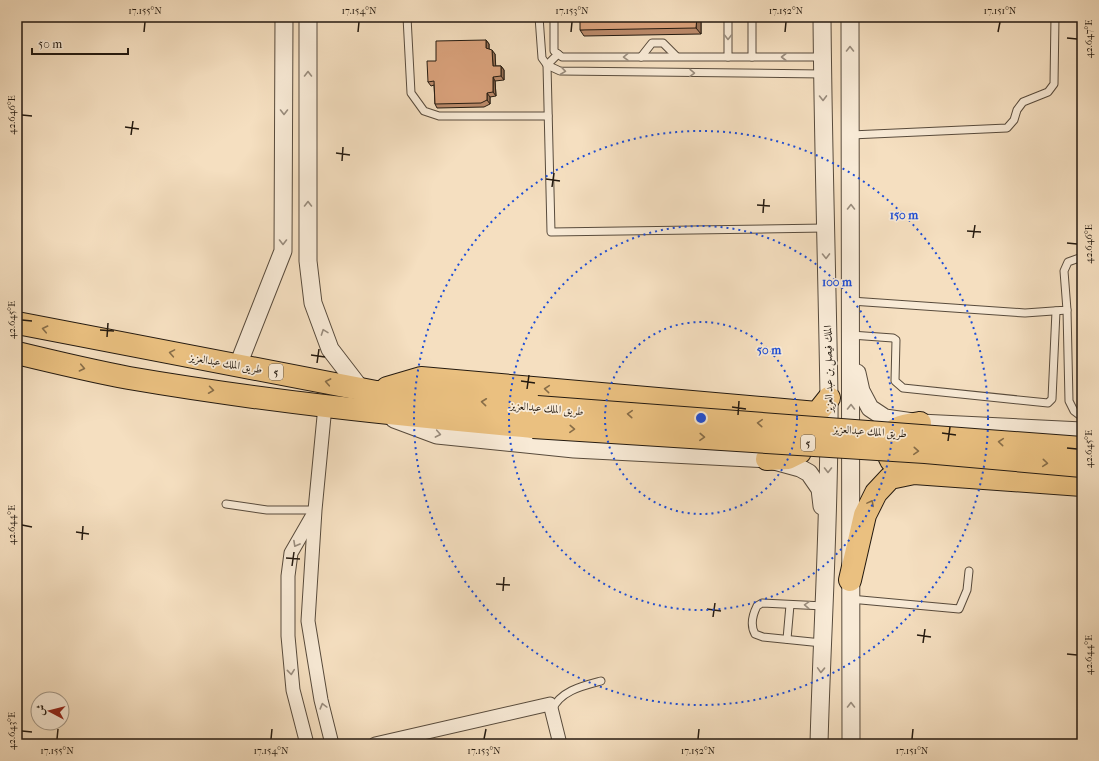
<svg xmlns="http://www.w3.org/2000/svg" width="1099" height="761" font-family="'IM FELL French Canon',Amiri,serif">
<rect width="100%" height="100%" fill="#f5dfc0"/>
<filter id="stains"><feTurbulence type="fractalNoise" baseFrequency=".005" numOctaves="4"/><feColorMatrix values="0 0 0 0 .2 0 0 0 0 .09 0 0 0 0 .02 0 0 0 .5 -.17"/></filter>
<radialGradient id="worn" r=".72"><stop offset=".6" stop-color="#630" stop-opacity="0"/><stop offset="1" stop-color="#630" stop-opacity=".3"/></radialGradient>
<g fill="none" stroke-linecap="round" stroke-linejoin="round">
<g stroke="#584b3c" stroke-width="9">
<g id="service">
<polyline points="407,17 411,93 424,111 439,116 548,116"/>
<polyline points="539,17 542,58 547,65 560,71 823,74"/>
<polyline points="554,17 554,51 562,57 822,57"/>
<polyline points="752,17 752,57"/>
<polyline points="558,54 547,65 551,232 825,228"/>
<polyline points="641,57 652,43 663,43 676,56"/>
<polyline points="728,57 728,17"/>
<polyline points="851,135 1007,128 1014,120 1017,110 1023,102 1048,92 1054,84 1055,17"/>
<polyline points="851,301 1025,313 1067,310 1064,271 1068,262 1082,257"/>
<polyline points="1067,310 1069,401 1074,411 1082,417"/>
<polyline points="851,335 893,338 896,340 895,381 903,388 1048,403 1052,399 1056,311"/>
<polyline points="226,504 267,510 315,510"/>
<polyline points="850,599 959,609 967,590 969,571"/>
<polyline points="787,639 790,605"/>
<path d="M822 643 763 637 755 634C750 625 753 614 757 606L762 603 824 606"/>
<path d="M552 710C560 691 582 686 601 681"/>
</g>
</g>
<g stroke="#584b3c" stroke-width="15">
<g id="minor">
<polyline points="325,406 315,510 308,621 321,700 332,744"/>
<polyline points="307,744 293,690 288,636 288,576 291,553 314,513"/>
<polyline points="375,744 550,704 560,744"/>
</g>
</g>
<g stroke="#584b3c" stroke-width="19">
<g id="tertiary">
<polyline points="308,17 308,261 313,303 330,349 360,388"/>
<polyline points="850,17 851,744"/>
<polyline points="238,365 283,251 284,17"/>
<polyline points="857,373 861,391 870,408 885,418 920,423 1082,431"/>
<polyline points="394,419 437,435 574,449 767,459 800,468 809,473 820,489 822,506"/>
<path d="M819 744C822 628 830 513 829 397 827 270 823 144 822 17"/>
</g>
</g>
<g stroke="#241a10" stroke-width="24">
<g id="trunk">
<polyline points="17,323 376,392 537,407"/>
<path d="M17 353C54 362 92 371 129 378 263 401 398 415 533 427"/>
<polyline points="387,388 421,378 817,413 829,398"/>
<polyline points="767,459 788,458 800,452 804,436 801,429"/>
<path d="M914 473C906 471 899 470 894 464 885 455 886 434 898 428 904 425 913 424 920 423"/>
<polyline points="850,580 865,515 876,493 890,478 914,473 1082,485"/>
</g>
</g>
<use href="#service" stroke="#f8ead6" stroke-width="7"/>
<use href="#minor" stroke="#f8ead6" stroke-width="13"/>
<use href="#tertiary" stroke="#f8ead6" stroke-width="17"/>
<use href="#trunk" stroke="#eac080" stroke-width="22"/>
<g stroke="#241a10" stroke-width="24" stroke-linecap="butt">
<g id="trunk-bridge">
<polyline points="537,407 1082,448"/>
<polyline points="533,427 925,452 1082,466"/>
</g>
</g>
<use href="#trunk-bridge" stroke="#eac080" stroke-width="22"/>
</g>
<g fill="#bb8a6a" stroke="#241a10">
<polygon points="701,17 701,34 584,36 580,30"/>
<polygon points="486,40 489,44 489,49 495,54 495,66 501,66 504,70 504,80 495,81 496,96 490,97 490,104 484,107 437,108 435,104 434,85 431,86 428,82 436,61"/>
</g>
<g fill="#987156" stroke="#241a10">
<polygon points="697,17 701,17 701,34 696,28"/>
<polygon points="486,40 489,44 489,52 486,48"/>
<polygon points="492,50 495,54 496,70 493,66"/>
<polygon points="501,66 504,70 504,80 501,76"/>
<polygon points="493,77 495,81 496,96 493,92"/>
<polygon points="487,93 490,97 490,104 487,100"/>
</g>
<g fill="#d9a17b" stroke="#241a10">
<polygon points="580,17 697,17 696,28 580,30"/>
<polygon points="486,40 486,48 492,50 493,66 501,66 501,76 493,77 493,92 487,93 487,100 481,103 435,104 434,81 428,82 427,61 436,61 436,41"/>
</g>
<defs><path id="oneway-chevron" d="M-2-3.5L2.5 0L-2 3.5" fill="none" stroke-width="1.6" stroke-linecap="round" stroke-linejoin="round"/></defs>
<g stroke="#998c7d">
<use href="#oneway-chevron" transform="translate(728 37) rotate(90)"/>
<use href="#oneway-chevron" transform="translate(850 49) rotate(-90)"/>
<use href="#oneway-chevron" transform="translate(626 57) rotate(179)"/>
<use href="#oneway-chevron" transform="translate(784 57) rotate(-180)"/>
<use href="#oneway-chevron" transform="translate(563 71) rotate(8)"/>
<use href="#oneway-chevron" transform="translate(692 73) rotate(1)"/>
<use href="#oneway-chevron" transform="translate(308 74) rotate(-90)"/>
<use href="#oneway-chevron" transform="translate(823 98) rotate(89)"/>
<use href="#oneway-chevron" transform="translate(284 112) rotate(90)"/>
<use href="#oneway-chevron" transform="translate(308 204) rotate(-90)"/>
<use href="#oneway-chevron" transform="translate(851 207) rotate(-90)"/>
<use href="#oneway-chevron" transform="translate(283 242) rotate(90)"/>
<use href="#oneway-chevron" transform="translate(826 256) rotate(89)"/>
<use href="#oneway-chevron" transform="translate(324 332) rotate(-110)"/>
<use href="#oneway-chevron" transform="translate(851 407) rotate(-90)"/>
<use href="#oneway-chevron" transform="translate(438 434) rotate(11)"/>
<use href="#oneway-chevron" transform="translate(828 470) rotate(90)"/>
<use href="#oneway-chevron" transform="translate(296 544) rotate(119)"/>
<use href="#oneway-chevron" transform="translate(807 605) rotate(-177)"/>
<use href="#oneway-chevron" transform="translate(821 670) rotate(92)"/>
<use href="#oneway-chevron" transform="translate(291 672) rotate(84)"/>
<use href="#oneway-chevron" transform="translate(851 705) rotate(-90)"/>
<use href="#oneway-chevron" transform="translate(323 706) rotate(-105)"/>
</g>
<g stroke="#876d48">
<use href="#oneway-chevron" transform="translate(45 329) rotate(-168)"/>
<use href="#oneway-chevron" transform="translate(172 353) rotate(-170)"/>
<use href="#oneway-chevron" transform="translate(82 368) rotate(12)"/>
<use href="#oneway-chevron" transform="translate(328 382) rotate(-169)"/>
<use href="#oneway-chevron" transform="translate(547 389) rotate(-175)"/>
<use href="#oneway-chevron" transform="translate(211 390) rotate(8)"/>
<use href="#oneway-chevron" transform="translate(484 402) rotate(-174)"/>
<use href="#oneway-chevron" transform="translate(630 414) rotate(-176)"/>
<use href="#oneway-chevron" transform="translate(760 423) rotate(-176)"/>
<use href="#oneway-chevron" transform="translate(572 429) rotate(3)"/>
<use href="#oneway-chevron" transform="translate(702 437) rotate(3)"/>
<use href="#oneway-chevron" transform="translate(1001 442) rotate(-175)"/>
<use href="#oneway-chevron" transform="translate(916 451) rotate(4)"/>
<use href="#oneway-chevron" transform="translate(1045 463) rotate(5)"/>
<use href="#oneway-chevron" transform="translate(871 503) rotate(-62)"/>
</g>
<path fill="none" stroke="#241a10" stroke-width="1.5" d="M144 32 145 22M358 32 359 22M571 32 572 22M785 32 786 22M998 32 1000 22M1067 38 1077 39M22 115 32 116M125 127 139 129M131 135 133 121M336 153 350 155M342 161 343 147M546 179 560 181M552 187 554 173M757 205 770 206M763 213 764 199M967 231 981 232M973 238 975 225M1067 243 1077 244M22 320 32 321M100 330 114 331M107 337 108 323M311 355 325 357M317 363 319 349M521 381 535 383M527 389 529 375M732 407 746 409M738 415 739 401M942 433 956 435M948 441 950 427M1067 448 1077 449M22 525 32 527M76 532 89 534M82 540 83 526M286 558 300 559M292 566 294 552M496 584 510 585M503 591 504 577M707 609 721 611M713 617 715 603M917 635 931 637M923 643 925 629M1067 654 1077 655M22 731 32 732M57 739 58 729M271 739 272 729M484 739 486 729M698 739 699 729M912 739 913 729"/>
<g fill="none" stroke="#1d4ed8" stroke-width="2" stroke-dasharray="2 4">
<circle cx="701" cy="418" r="96"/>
<circle cx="701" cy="418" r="192"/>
<circle cx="701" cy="418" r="287"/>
</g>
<g text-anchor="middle" stroke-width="3.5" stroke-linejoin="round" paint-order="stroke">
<g fill="#f8ead6" stroke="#64584b" stroke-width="1">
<rect x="269" y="364" width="14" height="16" rx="3"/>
<rect x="801" y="435" width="14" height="16" rx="3"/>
</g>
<g font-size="10" font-weight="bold" fill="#241a10">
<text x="276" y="376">5</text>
<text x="808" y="447">5</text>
</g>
<g font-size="11" fill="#241a10" stroke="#f8ead6">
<text transform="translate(226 363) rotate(10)" y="4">طريق الملك عبدالعزيز</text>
<text transform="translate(828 369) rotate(-91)" y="4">الملك فيصل بن عبد العزيز</text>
<text transform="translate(547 408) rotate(5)" y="4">طريق الملك عبدالعزيز</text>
<text transform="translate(870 431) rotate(4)" y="4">طريق الملك عبدالعزيز</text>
</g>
</g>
<circle cx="701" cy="418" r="6" fill="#1d4ed8" stroke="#f8ead6" stroke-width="2"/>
<g font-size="12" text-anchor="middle" font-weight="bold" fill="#1d4ed8" stroke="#f8ead6" stroke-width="3.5" stroke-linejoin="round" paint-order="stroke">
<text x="904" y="219">150 m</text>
<text x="837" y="286">100 m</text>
<text x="769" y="354">50 m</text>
</g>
<rect width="1099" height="761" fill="none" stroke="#f5dfc0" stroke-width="44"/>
<g transform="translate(50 711) rotate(277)"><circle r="19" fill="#f8ead6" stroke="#a39787"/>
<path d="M0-3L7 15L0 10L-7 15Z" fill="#8f2418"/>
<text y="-6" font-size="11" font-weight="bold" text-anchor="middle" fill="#241a10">ش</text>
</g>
<path d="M32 48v6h96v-6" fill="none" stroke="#241a10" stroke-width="2"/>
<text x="38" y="48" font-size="12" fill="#241a10" stroke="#f8ead6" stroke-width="3" paint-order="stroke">50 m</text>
<rect x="22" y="22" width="1055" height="717" fill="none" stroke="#241a10" stroke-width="1.5"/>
<g font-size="10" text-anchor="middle" fill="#241a10">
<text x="145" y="14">17.155°N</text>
<text x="359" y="14">17.154°N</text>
<text x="572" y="14">17.153°N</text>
<text x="786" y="14">17.152°N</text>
<text x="1000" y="14">17.151°N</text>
<text transform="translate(1088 39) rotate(-90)" y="4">42.647°E</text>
<text transform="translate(11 115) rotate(-90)" y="4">42.646°E</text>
<text transform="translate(1088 244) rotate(-90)" y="4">42.646°E</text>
<text transform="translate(11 320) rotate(-90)" y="4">42.645°E</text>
<text transform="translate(1088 449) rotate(-90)" y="4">42.645°E</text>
<text transform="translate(11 525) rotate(-90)" y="4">42.644°E</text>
<text transform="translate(1088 655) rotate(-90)" y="4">42.644°E</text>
<text transform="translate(11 731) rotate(-90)" y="4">42.643°E</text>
<text x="57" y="754">17.155°N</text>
<text x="271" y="754">17.154°N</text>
<text x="484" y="754">17.153°N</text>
<text x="698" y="754">17.152°N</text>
<text x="912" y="754">17.151°N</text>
</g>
<rect width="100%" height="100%" filter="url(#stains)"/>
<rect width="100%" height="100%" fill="url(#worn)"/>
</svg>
